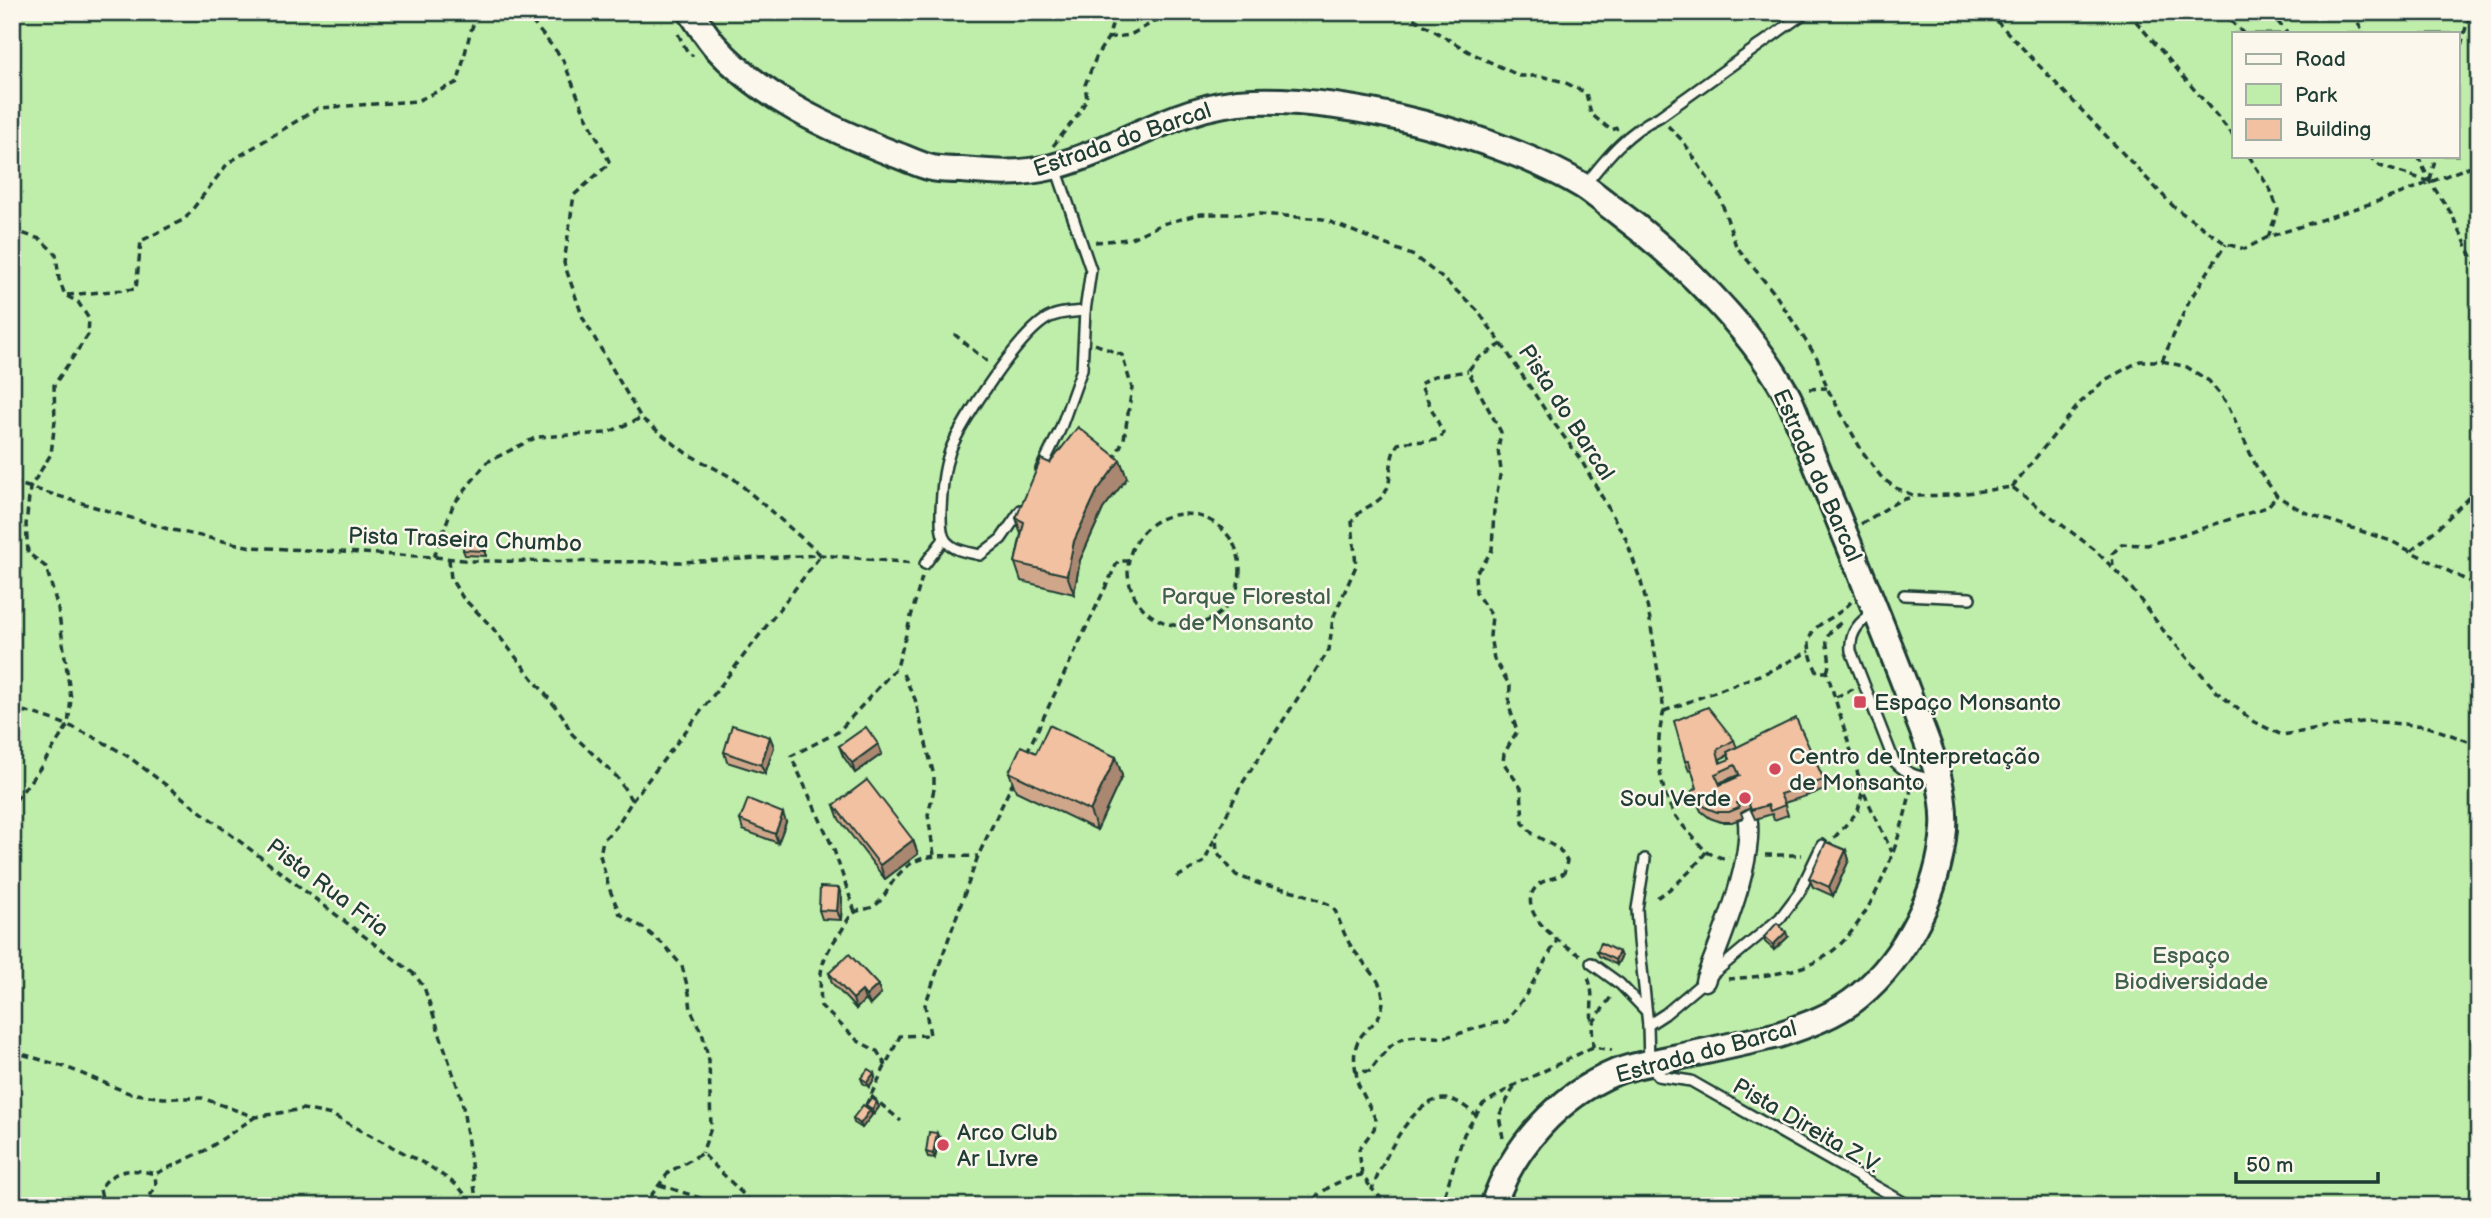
<svg xmlns="http://www.w3.org/2000/svg" width="2491" height="1218" font-family="'Balsamiq Sans',sans-serif">
<rect width="100%" height="100%" fill="#f9ecdd"/>
<filter id="ink" filterUnits="userSpaceOnUse"><feTurbulence type="fractalNoise" baseFrequency=".0143" numOctaves="2"/><feDisplacementMap in="SourceGraphic" scale="14" xChannelSelector="R" yChannelSelector="G"/><feConvolveMatrix kernelMatrix="1 2 1 2 8 2 1 2 1" color-interpolation-filters="sRGB"/></filter>
<g filter="url(#ink)">
<path fill="#bfedaa" stroke="#6f956f" stroke-width="2" fill-rule="evenodd" d="M12 12H2479V1206H12ZM2234 33H2458V156H2234Z"/>
<g fill="none" stroke-linecap="round" stroke-linejoin="round">
<g stroke="#1f3d34" stroke-width="14">
<g id="lane">
<path d="M1585 185C1606 158 1628 131 1659 117L1806 12"/>
<polyline points="1041,469 1060,430 1082,369 1085,311"/>
<path d="M1021 510 1001 539 980 555C968 552 954 551 946 541 940 534 941 519 941 510 942 489 943 471 950 451 961 421 1020 333 1048 318 1058 312 1073 312 1085 311L1091 270 1056 168"/>
<polyline points="925,564 944,539"/>
<polyline points="1904,595 1970,598"/>
<path d="M1875 612C1860 621 1849 632 1851 651L1894 761C1907 775 1919 777 1937 780"/>
<polyline points="1645,859 1637,909 1639,940 1648,1025 1649,1063 1658,1076 1691,1081 1910,1206"/>
<polyline points="1591,963 1620,984 1645,1010"/>
<polyline points="1648,1025 1665,1014 1780,918 1799,893 1822,845"/>
</g>
</g>
<g stroke="#1f3d34" stroke-width="23">
<path id="street" d="M1705 981C1721 938 1758 855 1746 810"/>
</g>
<g stroke="#1f3d34" stroke-width="30">
<path id="secondary" d="M691 12C698 23 706 35 714 45 761 98 830 129 894 154 906 158 919 165 932 168 942 170 953 170 962 170 997 173 1017 175 1052 167 1121 149 1180 103 1253 101 1347 97 1503 137 1583 186 1594 193 1604 202 1615 210 1679 258 1747 324 1786 393 1793 405 1797 418 1802 431 1814 459 1825 487 1837 515 1861 574 1885 633 1908 693 1924 736 1947 782 1944 829 1939 891 1907 956 1859 996 1837 1015 1805 1026 1778 1035 1743 1043 1708 1051 1673 1058 1655 1062 1634 1065 1616 1072 1559 1096 1512 1147 1493 1206"/>
</g>
<g stroke="#1f3d34" stroke-width="3.5" stroke-dasharray="7 5" stroke-linecap="butt">
<polyline points="524,12 562,58 585,114 610,163 574,195 564,263 583,318 641,418"/>
<polyline points="1403,12 1471,53 1520,76 1541,76 1564,82 1586,93 1591,114 1611,130 1618,128"/>
<polyline points="1988,12 2175,208 2226,244 2245,249 2268,237 2397,195 2479,163"/>
<polyline points="2128,12 2234,136"/>
<polyline points="2222,12 2243,33"/>
<polyline points="2270,12 2287,33"/>
<polyline points="2353,12 2363,33"/>
<polyline points="678,34 687,51 693,56"/>
<polyline points="1108,38 1130,35 1172,12"/>
<polyline points="2458,57 2470,12"/>
<polyline points="1668,126 1683,141 1720,197 1736,246 1775,294 1817,358 1827,388 1862,451 1882,478 1896,488 1915,496 1951,495 2012,487 2095,550 2126,581 2163,630 2218,693 2254,722 2282,735 2368,721 2426,726 2479,745"/>
<polyline points="1053,146 1077,116 1087,99 1085,85 1097,55 1108,38 1116,12"/>
<polyline points="2249,156 2271,191 2278,210 2268,237"/>
<polyline points="2369,156 2380,166 2428,181"/>
<polyline points="2418,156 2430,182 2451,213 2479,271"/>
<polyline points="2430,180 2436,156"/>
<polyline points="12,230 40,239 56,254 59,279 65,295 78,302 89,319 88,335 54,385 55,421 51,454 30,488 26,525 28,553 46,567 58,608 71,699 68,725 41,767 12,805"/>
<path d="M1095 242 1129 239 1162 224 1201 214H1260L1323 219 1414 256 1446 281 1477 310 1501 343 1551 419 1581 460 1626 539 1641 582 1649 614 1664 711C1655 742 1657 779 1671 808 1679 824 1695 838 1706 852 1692 871 1674 888 1653 900"/>
<polyline points="67,295 136,289 141,241 185,219 228,163 318,108 417,101 458,82 470,33 478,12"/>
<polyline points="954,334 989,363"/>
<polyline points="1095,344 1122,355 1132,388 1124,439 1115,457"/>
<path d="M1502 344 1477 359 1468 371 1501 432 1498 450 1501 470 1494 509 1492 550 1482 566 1475 573 1476 593 1492 616 1490 636 1494 659 1510 686 1509 706 1517 731 1504 754 1503 762 1521 788 1523 823 1533 834 1559 849 1567 861 1564 873C1557 878 1546 879 1539 884 1510 909 1562 945 1580 955"/>
<polyline points="2162,361 2189,301 2226,244"/>
<polyline points="1809,389 1827,388"/>
<polyline points="12,482 168,529 251,547 434,557 472,561 680,562 821,555 914,563"/>
<polyline points="2012,487 2080,403 2105,380 2140,361 2162,361 2187,367 2209,381 2227,403 2257,468 2277,496 2304,512 2391,541 2479,587"/>
<circle cx="1184" cy="570" r="56"/>
<polyline points="1861,524 1900,500 1913,497"/>
<polyline points="2411,551 2438,528 2479,487"/>
<polyline points="434,557 453,505 487,462 537,437 607,433 641,418 686,453 733,478 821,555 632,801"/>
<polyline points="449,559 451,579 463,598 491,626 562,715 572,734 617,777 632,801 616,827 603,840 600,855 609,888 620,914 642,927 664,945 682,966 689,993 691,1010 703,1036 709,1061 711,1128 702,1153"/>
<polyline points="2113,566 2112,554 2122,544 2147,545 2191,532 2267,507 2277,496"/>
<path d="M1851 602C1826 629 1794 621 1817 672H1827L1863 791 1892 852"/>
<path d="M1827 672C1836 649 1813 641 1842 622"/>
<polyline points="903,674 915,699 934,776 934,789 928,815 934,855"/>
<polyline points="1836,697 1853,689"/>
<path d="M12 709C54 716 93 735 129 757L414 974 424 987 462 1100 477 1206"/>
<polyline points="1664,711 1770,671 1810,651"/>
<polyline points="1027,752 1118,561 1128,561"/>
<polyline points="1834,838 1858,811 1862,793"/>
<polyline points="1706,852 1722,858 1729,857"/>
<polyline points="1765,855 1802,855"/>
<polyline points="1177,877 1204,862 1215,838"/>
<polyline points="855,912 834,850 791,756 838,732 897,667 922,577"/>
<path d="M1588 978C1595 994 1590 1007 1592 1024"/>
<path d="M1728 979C1756 977 1787 974 1813 963 1868 940 1900 842 1911 789"/>
<polyline points="1593,1047 1592,1024 1613,994"/>
<polyline points="12,1051 68,1068 129,1093 163,1098 202,1098 255,1117 303,1109 332,1115 429,1166 458,1186 474,1206"/>
<path d="M886 1066 877 1051 858 1041 821 1006C819 969 820 960 842 930 845 925 849 916 854 913 859 909 868 910 874 906 884 900 887 889 894 880 919 847 944 858 978 856"/>
<path d="M1356 1072C1347 1025 1381 1034 1383 1001 1384 977 1358 961 1348 941 1342 930 1339 918 1333 906L1298 892 1260 884 1236 875 1217 852 1216 836 1240 787 1329 650 1333 618 1356 566 1352 522C1359 507 1377 506 1385 493 1394 478 1387 458 1398 444 1412 439 1427 444 1441 438L1443 433 1420 384 1434 376 1468 371"/>
<polyline points="871,1096 901,1121"/>
<polyline points="866,1105 900,1036 930,1035 925,1005 978,856 1015,778"/>
<polyline points="1503,1138 1499,1116 1514,1087"/>
<path d="M1362 1175 1359 1149 1374 1129 1376 1120 1358 1084 1356 1072 1370 1071C1378 1061 1388 1045 1400 1040 1413 1033 1430 1038 1443 1037 1466 1034 1483 1023 1506 1022L1527 993 1557 940"/>
<polyline points="660,1185 725,1206"/>
<path d="M109 1206 102 1198 100 1189C113 1168 133 1168 155 1174L206 1150 255 1117"/>
<polyline points="144,1206 156,1186 155,1174"/>
<polyline points="643,1206 669,1172 702,1153 755,1206"/>
<path d="M1305 1206C1325 1189 1336 1180 1362 1175L1372 1189"/>
<path d="M1393 1206 1385 1202 1372 1189C1384 1161 1413 1090 1452 1100 1461 1102 1469 1110 1476 1115"/>
<polyline points="1441,1206 1464,1134 1483,1104 1515,1085 1593,1047 1612,1050"/>
</g>
<use href="#lane" stroke="#fbf7ec" stroke-width="9"/>
<use href="#street" stroke="#fbf7ec" stroke-width="18"/>
<use href="#secondary" stroke="#fbf7ec" stroke-width="24"/>
</g>
<g fill="#d0a68b" stroke="#1f3d34" stroke-width="2" fill-rule="evenodd">
<polygon points="1120,460 1127,478 1103,509 1080,560 1074,594 1021,581 1015,563 1021,534 1016,518 1050,463"/>
<polygon points="486,541 486,556 465,555 463,550"/>
<polygon points="770,737 774,747 765,774 727,762 724,752"/>
<path d="M1734 740 1737 748 1824 780 1828 789 1784 803 1788 815 1774 820 1772 814 1755 819 1750 808 1741 813 1743 818 1732 822H1721L1710 818 1701 811 1696 800 1692 791 1697 788 1692 770 1689 771 1685 761ZM1728 755 1730 760 1721 763 1720 759ZM1738 775 1739 777 1720 785 1719 783Z"/>
<polygon points="878,744 882,754 855,773 843,756 839,746"/>
<polygon points="1036,753 1116,757 1122,776 1097,830 1016,791 1009,772"/>
<polygon points="834,805 913,840 918,854 885,879 839,819"/>
<polygon points="740,820 786,822 778,843 743,830"/>
<polygon points="1846,850 1849,860 1833,896 1813,887 1809,878"/>
<polygon points="842,898 841,920 822,919 819,910"/>
<polygon points="1764,937 1788,937 1774,950 1765,942"/>
<polygon points="1597,951 1619,952 1621,957 1617,965 1599,956"/>
<polygon points="829,973 878,985 881,994 870,1005 865,1000 856,1009 832,983"/>
<polygon points="874,1073 875,1078 869,1087 863,1083 861,1078"/>
<polygon points="877,1102 879,1107 874,1114 870,1111 872,1115 862,1128 854,1123 853,1118 868,1108 866,1105"/>
<polygon points="939,1138 935,1158 928,1157 926,1152"/>
</g>
<g fill="#a98771" stroke="#1f3d34" stroke-width="2">
<polygon points="1120,460 1127,478 1103,509 1080,560 1074,594 1067,575 1074,541 1097,491"/>
<polygon points="484,536 486,541 486,556 484,551"/>
<polygon points="770,737 774,747 765,774 761,765"/>
<polygon points="878,744 882,754 855,773 852,763"/>
<polygon points="1116,757 1122,776 1097,830 1090,811"/>
<polygon points="783,813 786,822 778,843 775,834"/>
<polygon points="913,840 918,854 885,879 880,865"/>
<polygon points="1846,850 1849,860 1833,896 1829,887"/>
<polygon points="839,888 842,898 841,920 837,911"/>
<polygon points="1786,932 1788,937 1774,950 1773,945"/>
<polygon points="1619,952 1621,957 1617,965 1615,960"/>
<polygon points="878,985 881,994 870,1005 866,996"/>
<polygon points="862,991 865,1000 856,1009 853,999"/>
<polygon points="874,1073 875,1078 869,1087 867,1082"/>
<polygon points="877,1102 879,1107 874,1114 872,1109"/>
<polygon points="870,1110 872,1115 862,1128 860,1124"/>
<polygon points="937,1133 939,1138 935,1158 933,1154"/>
</g>
<g fill="#f2c1a2" stroke="#1f3d34" stroke-width="2" fill-rule="evenodd">
<polygon points="1078,427 1120,460 1097,491 1074,541 1067,575 1015,563 1024,522 1016,518 1041,459 1050,463"/>
<polygon points="464,535 484,536 484,551 463,550"/>
<path d="M1708 707 1734 740 1717 750 1720 763 1730 759 1727 752 1796 718 1824 780 1780 794 1785 805 1770 811 1768 805 1751 810 1747 798 1737 803 1739 808 1729 812H1717L1707 808 1698 801 1692 791 1697 788 1689 761H1685L1674 721ZM1735 765 1740 776 1720 785 1715 774Z"/>
<polygon points="732,725 770,737 761,765 724,752"/>
<polygon points="1049,725 1116,757 1090,811 1009,772 1021,746 1036,753"/>
<polygon points="866,727 878,744 852,763 839,746"/>
<polygon points="867,780 913,840 880,865 834,805"/>
<polygon points="748,799 783,813 775,834 740,820"/>
<polygon points="1826,842 1846,850 1829,887 1809,878"/>
<polygon points="820,887 839,888 837,911 819,910"/>
<polygon points="1777,923 1786,932 1773,945 1764,937"/>
<polygon points="1601,943 1619,952 1615,960 1597,951"/>
<polygon points="849,954 878,985 866,996 862,991 853,999 829,973"/>
<polygon points="868,1069 874,1073 867,1082 861,1078"/>
<polygon points="871,1098 877,1102 872,1109 866,1105"/>
<polygon points="863,1105 870,1110 860,1124 853,1118"/>
<polygon points="929,1132 937,1133 933,1154 926,1152"/>
</g>
</g>
<g fill="#d1495b" stroke="#fbf7ec" stroke-width="2.5">
<rect x="1853" y="695" width="14" height="14" rx="3.5"/>
<circle cx="1775" cy="769" r="7"/>
<circle cx="1745" cy="798" r="7"/>
<circle cx="943" cy="1145" r="7"/>
</g>
<g text-anchor="middle" stroke-width="5" stroke-linejoin="round" paint-order="stroke">
<g font-size="23" fill="#1f3d34" stroke="#fbf7ec">
<text transform="translate(1122 139) rotate(-19)" y="8">Estrada do Barcal</text>
<text transform="translate(1567 412) rotate(57)" y="8">Pista do Barcal</text>
<text transform="translate(1818 475) rotate(66)" y="8">Estrada do Barcal</text>
<text transform="translate(465 539) rotate(2)" y="8">Pista Traseira Chumbo</text>
<text transform="translate(328 887) rotate(37)" y="8">Pista Rua Fria</text>
<text transform="translate(1706 1051) rotate(-15)" y="8">Estrada do Barcal</text>
<text transform="translate(1807 1125) rotate(30)" y="8">Pista Direita Z.V.</text>
</g>
<g font-size="23" fill="#3f604c" stroke="#fbf7ec">
<text x="1246" y="604">Parque Florestal<tspan x="1246" dy="26">de Monsanto</tspan></text>
<text x="2191" y="963">Espaço<tspan x="2191" dy="26">Biodiversidade</tspan></text>
</g>
<g font-size="23" fill="#1f3d34" stroke="#fbf7ec" text-anchor="start">
<text x="1874" y="710">Espaço Monsanto</text>
<text x="1789" y="764">Centro de Interpretação<tspan x="1789" dy="26">de Monsanto</tspan></text>
<text x="1731" y="806" text-anchor="end">Soul Verde</text>
<text x="957" y="1140">Arco Club<tspan x="957" dy="26">Ar LIvre</tspan></text>
</g>
</g>
<rect width="2491" height="1218" fill="none" stroke="#fbf7ec" stroke-width="42"/>
<rect x="21" y="21" width="2449" height="1176" fill="none" stroke="#1f3d34" stroke-width="2.5" filter="url(#ink)"/>
<rect x="2232" y="32" width="228" height="126" fill="#fbf7ec" stroke="#a3ada2" stroke-width="2"/>
<rect x="2246" y="54" width="35" height="10" fill="#fbf7ec" stroke="#a3ada2" stroke-width="2"/>
<text x="2295" y="66" font-size="21" fill="#1f3d34">Road</text>
<rect x="2246" y="84" width="35" height="21" fill="#bfedaa" stroke="#a3ada2" stroke-width="2"/>
<text x="2295" y="102" font-size="21" fill="#1f3d34">Park</text>
<rect x="2246" y="119" width="35" height="21" fill="#f2c1a2" stroke="#a3ada2" stroke-width="2"/>
<text x="2295" y="136" font-size="21" fill="#1f3d34">Building</text>
<path d="M2236 1172v10h142v-10" fill="none" stroke="#1f3d34" stroke-width="3.5"/>
<text x="2246" y="1172" font-size="21" fill="#1f3d34" stroke="#fbf7ec" stroke-width="5" paint-order="stroke">50 m</text>
</svg>
